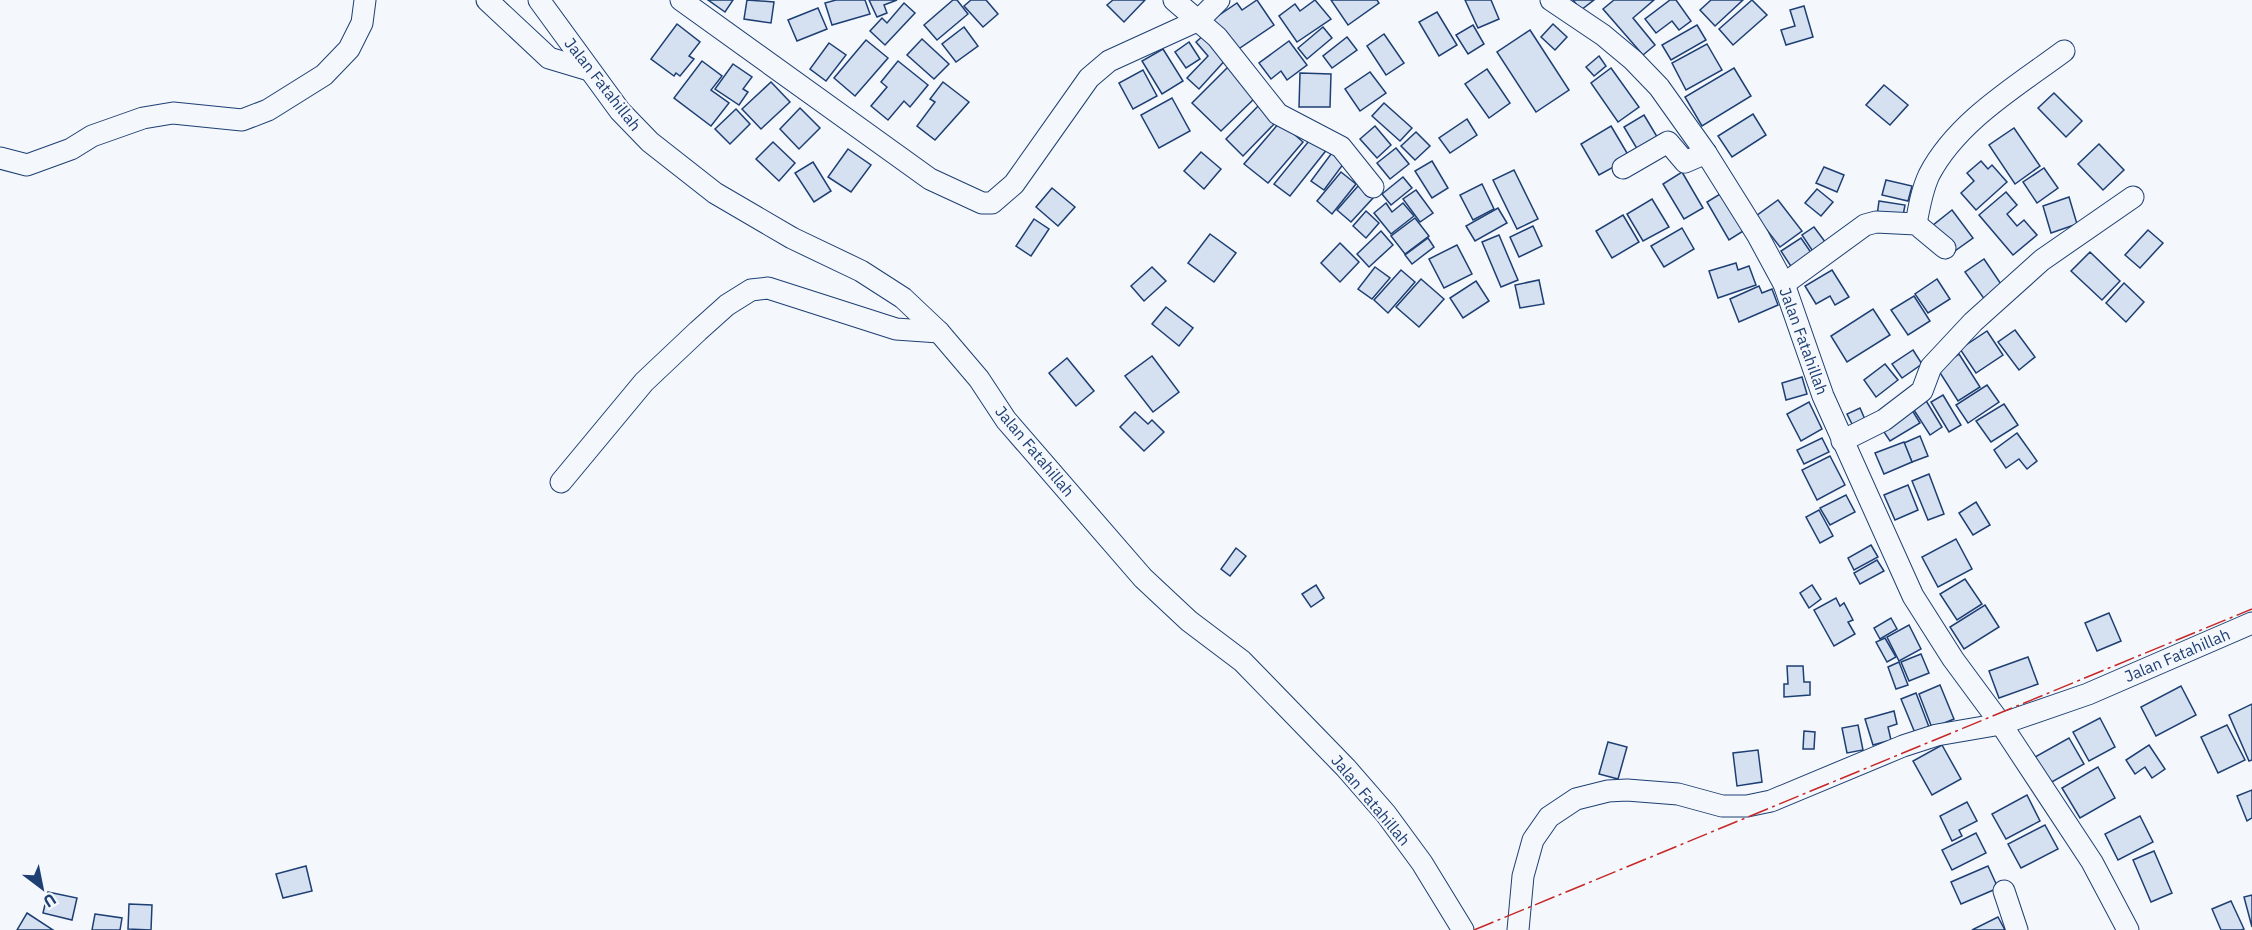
<svg xmlns="http://www.w3.org/2000/svg" width="2252" height="930" font-family="'IBM Plex Sans',sans-serif">
<rect width="100%" height="100%" fill="#f4f7fb"/>
<g fill="#d5e0f0" stroke="#1d3f73" stroke-width="1.5">
<polygon points="708,0 733,0 725,12"/>
<polygon points="747,0 774,2 771,23 744,19"/>
<polygon points="836,0 865,0 870,14 832,25 825,3"/>
<polygon points="869,0 897,0 884,5 887,13 877,17"/>
<polygon points="953,0 957,0 968,14 937,40 924,25"/>
<polygon points="971,0 986,0 998,14 983,27 964,6"/>
<polygon points="1113,0 1145,0 1124,22 1107,5"/>
<polygon points="1257,0 1274,25 1234,52 1212,20 1237,3 1242,10"/>
<polygon points="1315,0 1331,19 1297,42 1279,16 1295,4 1300,11"/>
<polygon points="1331,0 1377,0 1379,3 1348,25"/>
<polygon points="1465,0 1491,0 1499,19 1478,28"/>
<polygon points="1573,0 1594,0 1581,10"/>
<polygon points="1614,0 1654,0 1633,18 1655,45 1643,55 1603,9"/>
<polygon points="1670,0 1676,0 1691,21 1679,30 1672,21 1656,33 1645,19"/>
<polygon points="1711,0 1743,0 1715,26 1700,10"/>
<polygon points="1752,0 1767,15 1733,45 1719,29"/>
<polygon points="904,3 915,13 885,45 870,31 882,18 887,23"/>
<polygon points="1804,6 1813,37 1786,45 1781,30 1795,26 1790,10"/>
<polygon points="818,8 827,29 797,41 788,20"/>
<polygon points="1437,12 1457,45 1439,56 1419,22"/>
<polygon points="677,24 700,42 689,56 694,59 680,76 676,73 674,76 651,59"/>
<polygon points="1553,24 1567,37 1555,50 1541,37"/>
<polygon points="1473,25 1484,44 1468,54 1456,35"/>
<polygon points="1697,25 1706,40 1671,60 1662,45"/>
<polygon points="964,27 978,46 956,62 942,44"/>
<polygon points="1323,27 1332,38 1307,59 1298,48"/>
<polygon points="1530,30 1569,90 1536,112 1497,52"/>
<polygon points="1206,33 1229,56 1199,89 1187,78 1208,56 1196,42"/>
<polygon points="1384,34 1404,63 1386,75 1367,46"/>
<polygon points="1347,37 1357,50 1332,68 1323,56"/>
<polygon points="922,39 949,64 934,79 907,55"/>
<polygon points="866,40 888,58 855,96 834,78"/>
<polygon points="1289,41 1307,65 1287,80 1281,71 1271,79 1259,63"/>
<polygon points="1189,42 1200,59 1186,68 1175,52"/>
<polygon points="829,43 846,55 826,81 810,69"/>
<polygon points="1707,44 1722,70 1686,90 1672,63"/>
<polygon points="1163,49 1183,81 1162,94 1142,61"/>
<polygon points="1599,56 1606,66 1594,76 1586,67"/>
<polygon points="702,61 722,76 711,90 729,103 711,126 674,98"/>
<polygon points="898,61 928,85 910,107 904,101 888,120 871,106 887,87 881,82"/>
<polygon points="733,64 752,77 743,89 748,92 739,105 715,89"/>
<polygon points="1228,67 1257,96 1221,131 1192,103"/>
<polygon points="1611,68 1639,107 1618,122 1591,83"/>
<polygon points="1734,68 1751,96 1702,126 1685,97"/>
<polygon points="1487,69 1510,103 1489,118 1465,84"/>
<polygon points="1143,70 1157,96 1133,109 1119,83"/>
<polygon points="1370,72 1386,93 1360,111 1345,89"/>
<polygon points="1300,73 1331,74 1330,107 1299,107"/>
<polygon points="771,82 790,102 761,129 742,109"/>
<polygon points="943,82 969,102 935,140 917,126 935,102 930,99"/>
<polygon points="1884,85 1908,105 1890,125 1866,105"/>
<polygon points="2054,93 2082,121 2066,137 2038,108"/>
<polygon points="1172,98 1190,131 1159,148 1141,115"/>
<polygon points="1261,103 1278,120 1243,156 1226,139"/>
<polygon points="1384,103 1412,128 1400,141 1372,116"/>
<polygon points="800,108 820,128 799,149 780,129"/>
<polygon points="736,109 750,124 730,144 715,129"/>
<polygon points="1753,114 1766,135 1732,157 1718,136"/>
<polygon points="1644,115 1659,140 1639,152 1624,127"/>
<polygon points="1467,119 1477,135 1450,153 1439,138"/>
<polygon points="1280,122 1303,142 1268,183 1244,164"/>
<polygon points="1375,126 1391,145 1377,158 1360,139"/>
<polygon points="1611,126 1630,158 1599,175 1581,144"/>
<polygon points="2014,128 2040,166 2015,184 1989,145"/>
<polygon points="1416,132 1430,146 1415,160 1401,146"/>
<polygon points="1313,136 1328,148 1290,196 1274,184"/>
<polygon points="773,142 795,163 779,181 756,159"/>
<polygon points="2099,144 2124,170 2103,190 2078,164"/>
<polygon points="1396,148 1409,164 1390,179 1377,163"/>
<polygon points="848,149 871,165 851,192 828,177"/>
<polygon points="1334,150 1347,159 1324,190 1311,181"/>
<polygon points="1201,152 1221,169 1204,189 1184,171"/>
<polygon points="1432,161 1448,188 1432,198 1415,171"/>
<polygon points="1981,161 1988,169 1992,165 2007,182 1976,210 1961,193 1974,181 1967,173"/>
<polygon points="813,162 831,191 814,202 795,173"/>
<polygon points="1824,167 1844,175 1837,192 1816,183"/>
<polygon points="2044,168 2058,188 2037,203 2023,182"/>
<polygon points="1514,170 1538,219 1517,229 1493,180"/>
<polygon points="1341,172 1356,184 1332,214 1317,201"/>
<polygon points="1682,172 1703,208 1684,219 1663,184"/>
<polygon points="1403,177 1412,188 1391,205 1382,194"/>
<polygon points="1886,180 1912,186 1908,201 1882,195"/>
<polygon points="1482,184 1494,209 1473,220 1460,195"/>
<polygon points="1358,186 1373,198 1351,222 1337,210"/>
<polygon points="1052,188 1075,207 1058,226 1036,207"/>
<polygon points="1817,189 1833,202 1821,216 1805,203"/>
<polygon points="1416,190 1433,213 1420,222 1403,199"/>
<polygon points="1725,191 1748,228 1729,240 1707,202"/>
<polygon points="2006,192 2017,205 2007,214 2017,226 2024,220 2037,235 2013,255 1979,215"/>
<polygon points="2069,197 2077,224 2051,233 2043,206"/>
<polygon points="1652,199 1669,227 1643,241 1627,214"/>
<polygon points="1778,200 1802,231 1780,247 1756,216"/>
<polygon points="1879,201 1905,205 1902,221 1877,216"/>
<polygon points="1386,203 1392,212 1403,203 1414,216 1391,234 1374,213"/>
<polygon points="1498,208 1507,223 1475,241 1466,226"/>
<polygon points="1952,210 1973,238 1952,253 1932,226"/>
<polygon points="1366,211 1379,223 1366,238 1353,226"/>
<polygon points="1623,215 1639,242 1612,258 1596,231"/>
<polygon points="1415,218 1429,236 1405,254 1391,236"/>
<polygon points="1034,219 1049,229 1031,256 1016,246"/>
<polygon points="1533,226 1542,246 1519,257 1510,237"/>
<polygon points="1814,227 1829,247 1816,256 1802,235"/>
<polygon points="1682,228 1694,249 1664,267 1651,246"/>
<polygon points="2148,230 2163,243 2140,268 2125,255"/>
<polygon points="1381,231 1393,245 1369,267 1357,254"/>
<polygon points="1210,234 1236,253 1214,282 1188,263"/>
<polygon points="1499,235 1518,280 1501,287 1482,242"/>
<polygon points="1428,238 1434,247 1412,264 1405,255"/>
<polygon points="1801,238 1814,257 1794,271 1781,251"/>
<polygon points="1340,243 1359,262 1340,282 1321,263"/>
<polygon points="1457,245 1472,274 1444,288 1429,259"/>
<polygon points="2090,252 2120,281 2102,300 2071,271"/>
<polygon points="1984,259 2003,287 1985,300 1965,272"/>
<polygon points="1736,263 1738,270 1749,266 1756,285 1718,298 1709,271"/>
<polygon points="1152,267 1166,281 1144,301 1131,286"/>
<polygon points="1375,267 1390,278 1372,299 1358,289"/>
<polygon points="1401,270 1415,282 1388,313 1374,300"/>
<polygon points="1832,270 1849,297 1835,305 1830,296 1816,304 1805,286"/>
<polygon points="1421,279 1444,299 1419,327 1396,307"/>
<polygon points="1937,279 1950,299 1928,313 1915,294"/>
<polygon points="1539,280 1544,304 1520,308 1515,285"/>
<polygon points="1476,281 1489,301 1463,318 1450,298"/>
<polygon points="2124,283 2144,302 2126,322 2106,303"/>
<polygon points="1759,286 1762,293 1772,289 1778,305 1739,322 1730,299"/>
<polygon points="1914,296 1930,321 1908,335 1891,310"/>
<polygon points="1166,307 1193,328 1179,346 1152,324"/>
<polygon points="1873,309 1890,335 1847,362 1831,336"/>
<polygon points="2015,330 2035,357 2019,370 1998,342"/>
<polygon points="1987,331 2003,355 1976,373 1960,349"/>
<polygon points="1913,350 1922,364 1902,378 1892,364"/>
<polygon points="1959,354 1980,387 1958,401 1937,368"/>
<polygon points="1152,356 1179,392 1153,412 1125,376"/>
<polygon points="1067,358 1094,391 1076,406 1049,373"/>
<polygon points="1885,364 1898,380 1876,397 1864,380"/>
<polygon points="1802,377 1807,394 1786,400 1782,383"/>
<polygon points="1987,385 1999,402 1968,423 1956,405"/>
<polygon points="1943,395 1961,425 1949,432 1931,402"/>
<polygon points="1925,399 1942,427 1930,435 1912,407"/>
<polygon points="1809,402 1822,429 1801,441 1787,414"/>
<polygon points="2004,404 2018,425 1991,442 1976,421"/>
<polygon points="1860,408 1867,424 1855,430 1847,414"/>
<polygon points="1912,410 1920,423 1890,441 1882,429"/>
<polygon points="1135,412 1148,424 1152,420 1164,432 1144,451 1120,427"/>
<polygon points="2017,433 2037,461 2027,469 2019,459 2006,468 1994,450"/>
<polygon points="1920,436 1928,456 1912,462 1904,443"/>
<polygon points="1822,438 1829,452 1804,464 1797,450"/>
<polygon points="1904,442 1912,462 1884,474 1875,453"/>
<polygon points="1830,456 1845,485 1817,500 1802,470"/>
<polygon points="1929,474 1944,514 1928,520 1912,481"/>
<polygon points="1908,485 1918,510 1895,520 1884,495"/>
<polygon points="1846,495 1855,512 1830,525 1820,508"/>
<polygon points="1976,502 1990,525 1973,535 1959,513"/>
<polygon points="1819,510 1833,536 1820,543 1806,517"/>
<polygon points="1956,539 1972,569 1938,587 1922,557"/>
<polygon points="1871,545 1878,557 1854,570 1848,558"/>
<polygon points="1236,548 1246,556 1230,576 1221,569"/>
<polygon points="1877,560 1884,571 1860,584 1854,573"/>
<polygon points="1965,579 1982,604 1957,620 1940,594"/>
<polygon points="1316,585 1324,598 1311,607 1302,594"/>
<polygon points="1812,585 1821,599 1809,608 1800,593"/>
<polygon points="1836,598 1840,606 1844,603 1853,620 1848,622 1855,634 1834,646 1814,610"/>
<polygon points="1985,605 1999,627 1964,649 1950,627"/>
<polygon points="2109,613 2121,641 2097,651 2085,623"/>
<polygon points="1891,618 1897,629 1880,639 1874,628"/>
<polygon points="1909,625 1921,649 1899,661 1887,637"/>
<polygon points="1885,638 1896,657 1887,662 1876,642"/>
<polygon points="1921,654 1929,673 1909,681 1901,662"/>
<polygon points="2028,657 2038,684 1999,698 1989,671"/>
<polygon points="1899,662 1908,685 1896,689 1888,667"/>
<polygon points="1787,666 1803,666 1804,682 1810,682 1810,695 1784,697 1784,684 1788,684"/>
<polygon points="1940,685 1954,719 1932,728 1919,694"/>
<polygon points="2181,686 2196,715 2156,736 2141,707"/>
<polygon points="1916,693 1929,727 1915,733 1901,699"/>
<polygon points="2252,704 2252,760 2249,761 2229,715"/>
<polygon points="1894,711 1897,724 1888,727 1891,740 1873,745 1865,719"/>
<polygon points="2100,718 2115,747 2089,761 2073,732"/>
<polygon points="1858,725 1863,750 1847,753 1842,728"/>
<polygon points="2227,725 2245,760 2218,773 2201,737"/>
<polygon points="1804,731 1815,732 1814,749 1803,749"/>
<polygon points="2069,738 2084,764 2050,783 2035,757"/>
<polygon points="1608,742 1627,747 1618,779 1599,774"/>
<polygon points="1942,745 1961,779 1932,795 1913,761"/>
<polygon points="2149,745 2165,769 2152,778 2145,767 2135,774 2126,760"/>
<polygon points="1758,750 1762,782 1737,786 1733,753"/>
<polygon points="2098,767 2115,798 2080,818 2062,788"/>
<polygon points="2252,790 2252,818 2247,821 2237,796"/>
<polygon points="2027,795 2040,821 2006,839 1992,814"/>
<polygon points="1967,802 1977,821 1959,830 1962,836 1952,841 1940,816"/>
<polygon points="2140,816 2153,842 2118,860 2105,834"/>
<polygon points="2045,825 2058,849 2021,868 2008,844"/>
<polygon points="1976,833 1986,853 1952,870 1942,850"/>
<polygon points="2154,851 2172,893 2151,902 2133,860"/>
<polygon points="306,866 312,891 283,898 276,874"/>
<polygon points="1988,866 1998,888 1961,904 1951,882"/>
<polygon points="48,892 77,898 72,920 43,913"/>
<polygon points="2252,895 2252,927 2244,897"/>
<polygon points="2231,901 2244,929 2241,930 2221,930 2212,909"/>
<polygon points="129,904 152,905 151,930 128,929"/>
<polygon points="27,913 53,930 17,930"/>
<polygon points="95,914 122,918 120,930 92,930"/>
<polygon points="1998,917 2005,930 1972,930"/>
</g>
<g fill="none" stroke-linecap="round" stroke-linejoin="round">
<g stroke="#1d3f73" stroke-width="23">
<g id="minor">
<polyline points="487,0 549,58 589,70"/>
<polyline points="539,0 620,111 650,142 715,193 792,238 861,271 903,298 939,332 979,379 1006,420 1143,578 1189,621 1242,661 1346,768 1386,814 1422,863 1463,930"/>
<polyline points="681,0 930,179 982,203 992,203 1014,184 1089,78 1109,61 1199,20 1219,0"/>
<polyline points="1174,0 1217,37 1278,114 1341,147 1373,187"/>
<polyline points="1551,0 1603,35 1633,60 1659,87 1706,153 1758,236 1784,284 1823,396 1913,596 1953,659 2001,724 2092,862 2128,930"/>
<polyline points="0,158 27,165 71,149 92,136 143,118 173,113 242,120 268,110 324,75 349,49 362,23 365,0"/>
<polyline points="1623,168 1668,142 1685,162 1706,153"/>
<path d="M1916 224C1919 207 1922 190 1929 175 1957 121 2017 86 2064 51"/>
<polyline points="1784,284 1865,225 1876,222 1916,224 1945,248"/>
<polyline points="1842,441 1884,420 1922,391 1931,367 1973,322 2042,260 2133,197"/>
<polyline points="561,482 644,382 698,331 727,305 751,290 768,288 896,329 939,332"/>
<polyline points="2004,891 2017,930"/>
<polyline points="1518,930 1523,876 1533,840 1549,817 1576,799 1608,791 1627,790 1678,794 1722,806 1747,806 1771,801 1903,746 1937,735 2001,724 2088,694 2252,623"/>
</g>
</g>
<use href="#minor" stroke="#f4f7fb" stroke-width="21"/>
<polyline stroke="#c62828" stroke-width="1.5" stroke-dasharray="21 4.5 3 4.5" stroke-linecap="butt" points="1474,930 2252,609"/>
</g>
<g text-anchor="middle" stroke-width="4.5" stroke-linejoin="round" paint-order="stroke">
<g font-size="16" fill="#1d3f73" stroke="#f4f7fb">
<text transform="translate(603 84) rotate(52)" y="6">Jalan Fatahillah</text>
<text transform="translate(1804 341) rotate(70)" y="6">Jalan Fatahillah</text>
<text transform="translate(1035 451) rotate(50)" y="6">Jalan Fatahillah</text>
<text transform="translate(2177 655) rotate(-23)" y="6">Jalan Fatahillah</text>
<text transform="translate(1371 800) rotate(50)" y="6">Jalan Fatahillah</text>
</g>
</g>
<g transform="translate(42 888) rotate(148)" stroke="#f4f7fb" stroke-width="4.5" paint-order="stroke">
<path d="M0-4.5L10 22L0 15L-10 22Z" fill="#1d3f73"/>
<text y="-9" font-size="16" font-weight="bold" text-anchor="middle" fill="#1d3f73">U</text>
</g>
</svg>
